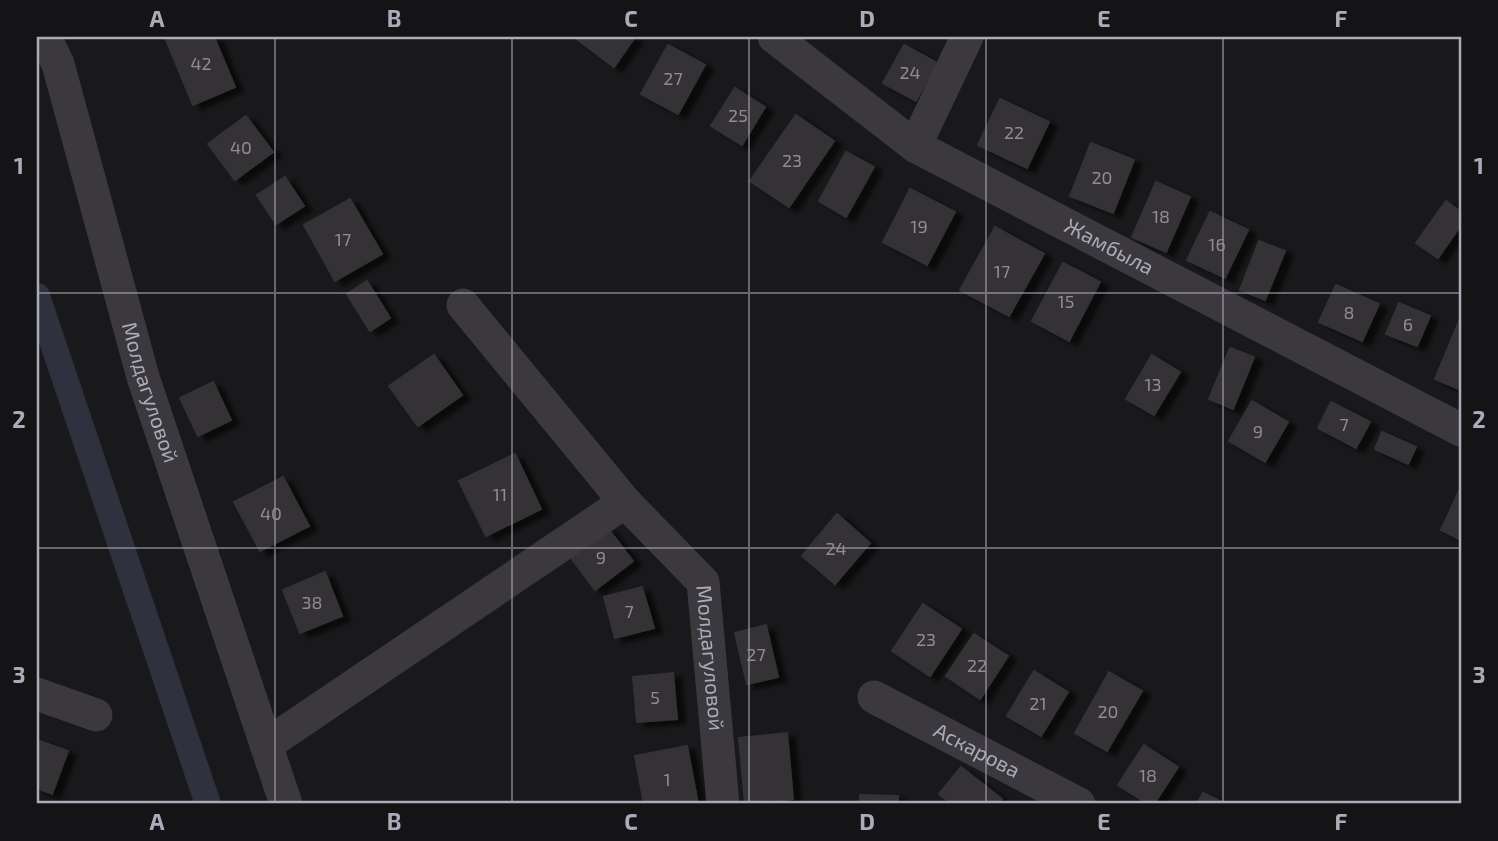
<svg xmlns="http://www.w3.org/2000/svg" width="1498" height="841" font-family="'Exo 2',sans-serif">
<defs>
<filter id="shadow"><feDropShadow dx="8" dy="4.5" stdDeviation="2" flood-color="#0009"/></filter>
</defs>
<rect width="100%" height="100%" fill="#19181a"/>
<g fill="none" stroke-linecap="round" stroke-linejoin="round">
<polyline stroke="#30313f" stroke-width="26" points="37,296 208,804"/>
</g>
<g fill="#343336" stroke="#343236" stroke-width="2" filter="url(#shadow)">
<polygon points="174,37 214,37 235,87 193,105 166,40"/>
<polygon points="574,37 635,37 614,67"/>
<polygon points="668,45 705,65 678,114 641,94"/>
<polygon points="904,45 937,63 916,101 883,83"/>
<polygon points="735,88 765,107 742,145 711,126"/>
<polygon points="1000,99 1049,122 1027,168 978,145"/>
<polygon points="796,115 834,141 789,207 750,181"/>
<polygon points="246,116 273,152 235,180 208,144"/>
<polygon points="1091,143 1134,160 1113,213 1070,196"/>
<polygon points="846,152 874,167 846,217 819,201"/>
<polygon points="285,177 304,206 276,224 257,195"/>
<polygon points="1156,182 1190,197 1166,252 1132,237"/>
<polygon points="910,189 955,212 927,265 883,242"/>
<polygon points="350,199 382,254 335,281 304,225"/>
<polygon points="1446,201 1461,212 1461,225 1438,258 1416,243"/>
<polygon points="1210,212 1248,230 1225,278 1187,260"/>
<polygon points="995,227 1044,254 1009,316 960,290"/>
<polygon points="1259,241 1285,251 1265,300 1240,290"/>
<polygon points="1063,263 1100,282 1069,341 1032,321"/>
<polygon points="367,281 390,318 370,331 347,294"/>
<polygon points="1336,285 1379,304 1362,341 1319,322"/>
<polygon points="1399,303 1430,316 1417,346 1386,334"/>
<polygon points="1460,319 1461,319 1461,390 1435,379"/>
<polygon points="1230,348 1254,357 1233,409 1209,399"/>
<polygon points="434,355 462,395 418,426 389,386"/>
<polygon points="1152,355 1180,372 1154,415 1126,399"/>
<polygon points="213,382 231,420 198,436 180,398"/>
<polygon points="1252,401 1288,422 1265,462 1229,441"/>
<polygon points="1331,402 1370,422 1356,448 1318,428"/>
<polygon points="1382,432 1416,447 1408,464 1375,449"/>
<polygon points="515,454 541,509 486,536 459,481"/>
<polygon points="283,477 309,526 260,551 234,502"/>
<polygon points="1460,489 1461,489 1461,540 1441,530"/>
<polygon points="837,514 870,543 835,584 802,556"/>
<polygon points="607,527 633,561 595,590 569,555"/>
<polygon points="325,572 342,616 300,633 283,590"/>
<polygon points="642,587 654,628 615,638 604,597"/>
<polygon points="923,604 961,629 930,676 892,651"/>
<polygon points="766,625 778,677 747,684 735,633"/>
<polygon points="974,634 1008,656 980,699 946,676"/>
<polygon points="1034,671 1068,692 1041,736 1007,716"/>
<polygon points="1109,672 1142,691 1107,751 1075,733"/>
<polygon points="673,673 677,719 637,722 633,677"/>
<polygon points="787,733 793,799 745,804 739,738"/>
<polygon points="37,740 68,751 52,794 37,788"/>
<polygon points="1144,745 1178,767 1154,804 1148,804 1118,785"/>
<polygon points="687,746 698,804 644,804 635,756"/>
<polygon points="961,767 1002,799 998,804 952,804 939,794"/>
<polygon points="1203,793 1226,804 1197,804"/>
<polygon points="860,795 898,796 898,804 860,804"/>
</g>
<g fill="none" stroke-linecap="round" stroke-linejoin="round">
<g stroke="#3b393e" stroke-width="33">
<path id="s1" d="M45 37 58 64 143 377 286 804"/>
<path id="s2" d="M774 37 915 146 1461 430"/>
<polyline points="915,146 967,37"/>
<path id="s3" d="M463 305 625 502 703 582 723 804"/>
<polyline points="37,694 96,715"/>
<path id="s4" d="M874 697 1079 804"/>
<polyline points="266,745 625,502"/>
</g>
</g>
<path fill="none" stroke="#adaab9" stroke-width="2" stroke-opacity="0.55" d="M275 37V804M512 37V804M749 37V804M986 37V804M1223 37V804M37 293H1461M37 548H1461"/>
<g text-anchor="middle" stroke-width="7" stroke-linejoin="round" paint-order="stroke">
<g font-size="18" fill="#8f8c98">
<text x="201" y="70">42</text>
<text x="910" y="79">24</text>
<text x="673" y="85">27</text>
<text x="738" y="122">25</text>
<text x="1014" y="139">22</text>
<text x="241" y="154">40</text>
<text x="792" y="167">23</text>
<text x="1102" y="184">20</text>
<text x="1161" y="223">18</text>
<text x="919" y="233">19</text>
<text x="343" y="246">17</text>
<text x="1217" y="251">16</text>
<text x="1002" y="278">17</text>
<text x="1066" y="308">15</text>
<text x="1349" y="319">8</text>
<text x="1408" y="331">6</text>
<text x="1153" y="391">13</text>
<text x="1344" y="431">7</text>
<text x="1258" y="438">9</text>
<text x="500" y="501">11</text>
<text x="271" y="520">40</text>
<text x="836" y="555">24</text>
<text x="601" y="564">9</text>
<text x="312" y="609">38</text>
<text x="629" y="618">7</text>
<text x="926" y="646">23</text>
<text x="756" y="661">27</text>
<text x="977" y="672">22</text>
<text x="655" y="704">5</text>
<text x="1038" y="710">21</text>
<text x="1108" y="718">20</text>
<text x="1148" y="782">18</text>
<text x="667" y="786">1</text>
</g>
<g font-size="21" fill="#adaab9" stroke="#141315">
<text dy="7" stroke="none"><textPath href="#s2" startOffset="397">Жамбыла</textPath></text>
<text dy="7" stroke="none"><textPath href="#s1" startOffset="371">Молдагуловой</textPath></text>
<text dy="7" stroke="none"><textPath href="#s3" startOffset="443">Молдагуловой</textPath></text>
<text dy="7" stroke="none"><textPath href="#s4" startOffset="116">Аскарова</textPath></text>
</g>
</g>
<rect width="1498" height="841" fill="none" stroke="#141315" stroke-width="77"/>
<rect x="38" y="38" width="1422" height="764" fill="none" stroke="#adaab9" stroke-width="2.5"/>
<g font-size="23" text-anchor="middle" font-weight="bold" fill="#adaab9">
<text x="157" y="27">A</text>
<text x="394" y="27">B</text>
<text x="631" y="27">C</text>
<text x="867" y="27">D</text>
<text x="1104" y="27">E</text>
<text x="1341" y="27">F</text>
<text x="19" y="174">1</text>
<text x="1479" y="174">1</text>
<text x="19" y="428">2</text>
<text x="1479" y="428">2</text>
<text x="19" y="683">3</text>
<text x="1479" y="683">3</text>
<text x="157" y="830">A</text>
<text x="394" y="830">B</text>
<text x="631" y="830">C</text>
<text x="867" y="830">D</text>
<text x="1104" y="830">E</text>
<text x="1341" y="830">F</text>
</g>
</svg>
